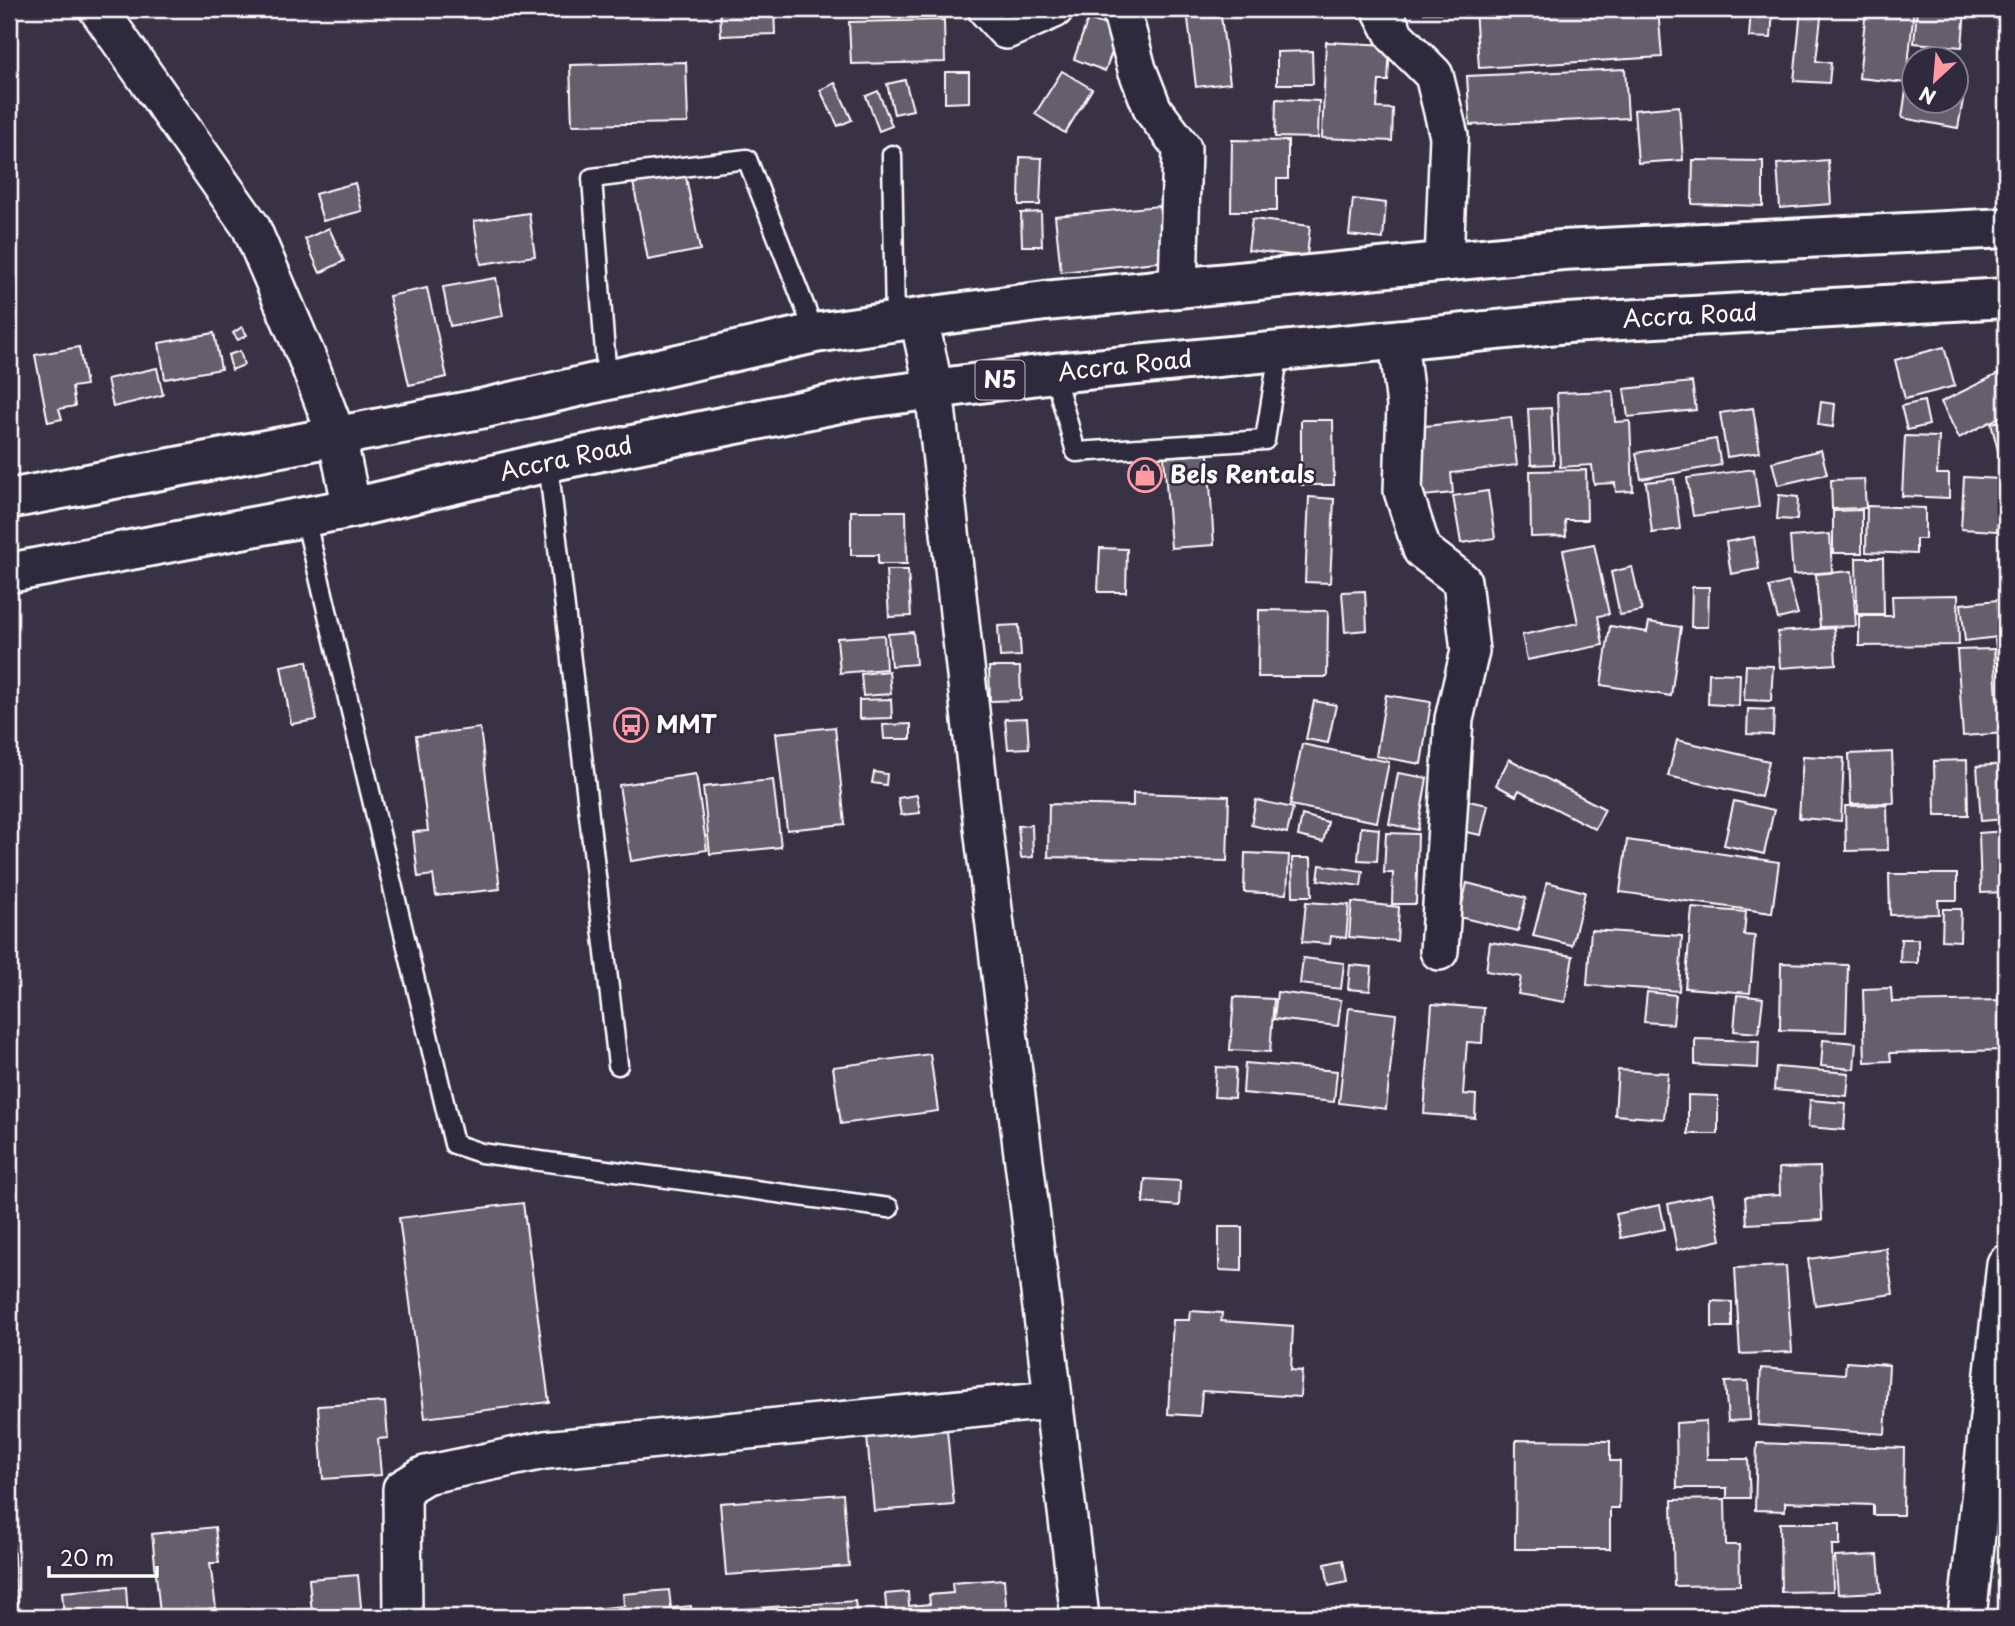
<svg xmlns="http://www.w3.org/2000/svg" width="2015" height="1626" font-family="'Playpen Sans',sans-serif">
<rect width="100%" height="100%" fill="#373345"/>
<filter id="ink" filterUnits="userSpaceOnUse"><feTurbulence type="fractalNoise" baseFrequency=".0143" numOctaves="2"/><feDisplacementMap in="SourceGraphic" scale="14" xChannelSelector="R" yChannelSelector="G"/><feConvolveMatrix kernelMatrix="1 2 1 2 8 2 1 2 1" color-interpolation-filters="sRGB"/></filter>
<g filter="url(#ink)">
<g fill="#635f6d" stroke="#fff" stroke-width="2">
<polygon points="720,9 774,9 775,34 721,36"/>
<polygon points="1220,9 1230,83 1196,87 1187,10"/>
<polygon points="1421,9 1452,9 1453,13 1424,13"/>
<polygon points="1475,9 1658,9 1662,57 1479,68"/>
<polygon points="1751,9 1773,9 1771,38 1749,37"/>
<polygon points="1801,9 1822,9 1816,61 1831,63 1829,83 1794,81"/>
<polygon points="1866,9 1914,9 1906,83 1859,78"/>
<polygon points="1917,9 1965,9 1962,47 1914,43"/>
<polygon points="1088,19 1120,30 1105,71 1074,59"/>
<polygon points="944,20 945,62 851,64 849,22"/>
<polygon points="1326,42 1390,45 1388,81 1379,81 1377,108 1393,109 1392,141 1322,138"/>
<polygon points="1312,51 1313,84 1277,84 1277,52"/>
<polygon points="686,62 688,123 572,125 570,65"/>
<polygon points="1625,69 1628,118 1470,125 1467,76"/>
<polygon points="1062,71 1092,89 1065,133 1035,114"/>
<polygon points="945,72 969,72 969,102 945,103"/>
<polygon points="905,80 913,110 894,114 887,84"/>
<polygon points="835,83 852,120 838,126 820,90"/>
<polygon points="1906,90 1913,91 1913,102 1963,100 1958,128 1902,118"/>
<polygon points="878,91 892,126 879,131 866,96"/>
<polygon points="1276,99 1319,101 1318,138 1275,137"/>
<polygon points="1679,106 1683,160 1638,163 1634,110"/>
<polygon points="1232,140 1288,141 1288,179 1277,179 1277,211 1231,211"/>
<polygon points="1020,157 1042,158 1040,205 1019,205"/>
<polygon points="1693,160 1763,161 1763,206 1692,204"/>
<polygon points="1828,160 1831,204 1780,208 1777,164"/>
<polygon points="685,172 700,250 648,260 633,182"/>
<polygon points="355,183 362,211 323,221 315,194"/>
<polygon points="1353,199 1386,203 1383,239 1349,235"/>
<polygon points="1159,206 1166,261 1061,272 1055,216"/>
<polygon points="1041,212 1042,246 1022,246 1021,213"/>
<polygon points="529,213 535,256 481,264 474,221"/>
<polygon points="1252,219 1310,226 1307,257 1248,250"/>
<polygon points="329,228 344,261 320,273 305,239"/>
<polygon points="496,278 503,316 450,326 443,287"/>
<polygon points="427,288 447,377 409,385 389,296"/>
<polygon points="242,327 247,335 238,340 233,333"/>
<polygon points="214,333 221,369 165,379 159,343"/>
<polygon points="79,347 86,385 72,387 75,406 59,409 62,419 48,422 35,355"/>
<polygon points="1944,347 1955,386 1905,399 1895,360"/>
<polygon points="240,351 244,365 232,370 228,355"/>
<polygon points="157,368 163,395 113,407 107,379"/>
<polygon points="2004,371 2006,414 1959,438 1941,402"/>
<polygon points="1692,382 1696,410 1628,417 1624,389"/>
<polygon points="1613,391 1615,422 1630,421 1633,491 1616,492 1615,483 1594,484 1592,465 1560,467 1557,393"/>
<polygon points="1924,401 1929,425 1907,430 1901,406"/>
<polygon points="1821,402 1835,404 1833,427 1818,425"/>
<polygon points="1551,408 1554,464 1531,465 1528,409"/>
<polygon points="1753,408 1760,452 1727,457 1720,413"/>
<polygon points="1511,417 1517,465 1451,473 1453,493 1423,496 1416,427"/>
<polygon points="1301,420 1333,420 1334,485 1301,485"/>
<polygon points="2006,420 2006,473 2004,474 1991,423"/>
<polygon points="1905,436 1939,437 1937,474 1949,474 1949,498 1902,496"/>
<polygon points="1716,439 1721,465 1641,479 1636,453"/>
<polygon points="1821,450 1827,474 1778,485 1772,462"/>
<polygon points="1208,454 1214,545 1171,548 1164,457"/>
<polygon points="1754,469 1759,507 1693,516 1687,478"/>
<polygon points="1586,470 1587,520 1565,520 1566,536 1531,537 1530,471"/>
<polygon points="1964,477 2000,479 1997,531 1961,529"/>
<polygon points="1674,479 1680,529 1652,533 1646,482"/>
<polygon points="1864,479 1866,508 1832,509 1831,480"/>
<polygon points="1488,491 1495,538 1461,543 1453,496"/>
<polygon points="1779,495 1798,497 1797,520 1777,519"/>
<polygon points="1309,497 1334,499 1330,583 1305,582"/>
<polygon points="1867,506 1925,508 1925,539 1916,539 1916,554 1866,552"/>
<polygon points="1862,510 1862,553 1833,553 1833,511"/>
<polygon points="851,511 906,511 907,564 878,564 878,555 851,555"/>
<polygon points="1830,534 1832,572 1793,575 1790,537"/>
<polygon points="1754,537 1759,569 1731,574 1726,542"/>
<polygon points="1594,544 1609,614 1598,616 1603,645 1527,660 1522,635 1578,623 1563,550"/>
<polygon points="1100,548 1127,549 1126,592 1098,592"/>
<polygon points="1856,558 1883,558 1884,614 1857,614"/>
<polygon points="1632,567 1642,611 1620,615 1611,572"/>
<polygon points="886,570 908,570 911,616 889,617"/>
<polygon points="1852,571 1856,626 1820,627 1816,574"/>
<polygon points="1789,582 1798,614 1778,619 1769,587"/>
<polygon points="1692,587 1709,587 1708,627 1691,627"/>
<polygon points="1365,591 1367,630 1345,632 1342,592"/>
<polygon points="1958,595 1959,645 1859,646 1859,616 1893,616 1892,596"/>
<polygon points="2006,599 2006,636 1965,641 1961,604"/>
<polygon points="1259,610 1328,611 1327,677 1258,677"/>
<polygon points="1649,622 1681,627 1671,696 1601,685 1610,626 1647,632"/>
<polygon points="1019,625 1021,656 1000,657 998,626"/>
<polygon points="1834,628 1836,664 1780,668 1778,632"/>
<polygon points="913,632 916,664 891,666 888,634"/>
<polygon points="884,635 886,669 840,673 837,638"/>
<polygon points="2006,638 2006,669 1999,670 1995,640"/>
<polygon points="1994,649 1997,700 2006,699 2006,733 1963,736 1957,650"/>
<polygon points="307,661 317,720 291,724 281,666"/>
<polygon points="1746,665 1773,666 1771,701 1744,700"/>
<polygon points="989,667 1020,667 1021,700 990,701"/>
<polygon points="889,671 891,694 863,696 861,674"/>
<polygon points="1709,673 1740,674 1739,706 1708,704"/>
<polygon points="1386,695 1431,702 1421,764 1376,756"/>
<polygon points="891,699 892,718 859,719 859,700"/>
<polygon points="1314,701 1336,705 1328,743 1306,739"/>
<polygon points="1748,709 1774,710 1773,735 1747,734"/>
<polygon points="1027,718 1029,748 1008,749 1005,719"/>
<polygon points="911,724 911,739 884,739 883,725"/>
<polygon points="835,727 845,824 787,830 776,733"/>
<polygon points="480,728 500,889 436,896 433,875 418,877 413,832 428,831 416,736"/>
<polygon points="1677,740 1769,761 1761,797 1668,776"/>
<polygon points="1302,744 1389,762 1377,822 1290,805"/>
<polygon points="1892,752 1894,803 1851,804 1849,754"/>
<polygon points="1803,756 1844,758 1841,821 1799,818"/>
<polygon points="1509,759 1605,809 1595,829 1519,790 1516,796 1496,785"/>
<polygon points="1967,760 1968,815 1935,815 1934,761"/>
<polygon points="2006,764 2006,819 1981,821 1977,766"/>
<polygon points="874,772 887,774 886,785 872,783"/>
<polygon points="1398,773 1427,778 1418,830 1389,824"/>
<polygon points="696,774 707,850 631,861 619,785"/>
<polygon points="773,780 781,847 710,854 703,787"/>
<polygon points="1133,793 1229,796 1227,861 1048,857 1049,804 1133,806"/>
<polygon points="917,795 920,813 901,815 898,798"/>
<polygon points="1458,799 1488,805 1481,835 1451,829"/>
<polygon points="1256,800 1293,808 1287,833 1251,825"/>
<polygon points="1734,801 1774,810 1764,854 1724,845"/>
<polygon points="1887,805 1888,850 1846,851 1845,806"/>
<polygon points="1302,815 1328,822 1323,842 1298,836"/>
<polygon points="1032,825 1033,857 1021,858 1018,826"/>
<polygon points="1361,827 1379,829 1377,861 1358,860"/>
<polygon points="2006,831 2006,892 1981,893 1979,833"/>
<polygon points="1386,833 1418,834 1416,904 1392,904 1393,873 1384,873"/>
<polygon points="1627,840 1779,862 1772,913 1620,892"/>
<polygon points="1245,853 1289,855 1287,894 1244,892"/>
<polygon points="1292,858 1311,858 1312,896 1293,896"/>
<polygon points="1320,865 1363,871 1361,886 1318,880"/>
<polygon points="1889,874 1957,874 1957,900 1938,900 1939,914 1890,915"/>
<polygon points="1547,882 1585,892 1572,945 1533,936"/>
<polygon points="1467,883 1526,898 1518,931 1459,917"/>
<polygon points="1306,902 1349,905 1346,938 1331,936 1330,944 1302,942"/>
<polygon points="1352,902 1399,907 1397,941 1349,937"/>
<polygon points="1692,908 1746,912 1744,935 1755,936 1750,993 1685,988"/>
<polygon points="1943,909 1961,909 1960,941 1942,940"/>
<polygon points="1591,930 1682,936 1679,991 1587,985"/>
<polygon points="1901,939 1918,939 1918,963 1900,962"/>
<polygon points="1490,942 1573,956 1565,1002 1518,994 1521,977 1486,971"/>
<polygon points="1303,958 1344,963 1341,989 1300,984"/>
<polygon points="1781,963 1848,965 1846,1032 1780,1030"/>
<polygon points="1350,965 1372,967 1370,991 1348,989"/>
<polygon points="1891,988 1892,1002 2006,1000 2006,1050 1890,1053 1891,1061 1865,1062 1863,989"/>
<polygon points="1277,992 1341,1000 1338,1026 1274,1019"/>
<polygon points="1647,992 1676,995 1673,1024 1644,1022"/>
<polygon points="1737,995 1763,998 1759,1033 1734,1031"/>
<polygon points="1234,997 1274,999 1270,1052 1230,1050"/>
<polygon points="1432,1004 1484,1008 1482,1043 1467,1042 1463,1094 1476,1095 1475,1118 1424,1114"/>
<polygon points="1349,1008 1396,1014 1386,1109 1339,1103"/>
<polygon points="1695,1039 1759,1041 1758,1068 1695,1065"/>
<polygon points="1823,1040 1856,1043 1854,1069 1821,1066"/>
<polygon points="930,1054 938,1111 841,1124 833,1067"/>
<polygon points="1245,1063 1337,1071 1334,1102 1243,1093"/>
<polygon points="1216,1067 1236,1068 1234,1098 1214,1097"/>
<polygon points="1776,1067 1849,1073 1847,1096 1774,1090"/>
<polygon points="1618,1070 1668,1073 1664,1119 1615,1115"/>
<polygon points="1688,1095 1718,1096 1718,1134 1688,1134"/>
<polygon points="1810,1100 1846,1103 1844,1130 1808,1127"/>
<polygon points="1820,1167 1822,1220 1747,1224 1745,1197 1780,1195 1779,1168"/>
<polygon points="1145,1179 1180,1181 1179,1206 1143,1203"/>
<polygon points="1712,1194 1721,1240 1677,1250 1668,1204"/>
<polygon points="523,1203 549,1402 425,1418 399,1218"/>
<polygon points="1660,1205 1665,1229 1621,1238 1616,1214"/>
<polygon points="1219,1227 1242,1227 1242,1271 1219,1270"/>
<polygon points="1886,1248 1893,1294 1815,1305 1808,1259"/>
<polygon points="1786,1266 1792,1352 1740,1354 1735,1268"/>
<polygon points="1712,1301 1732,1302 1732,1327 1712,1327"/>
<polygon points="1190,1311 1222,1313 1221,1321 1293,1326 1291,1370 1302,1371 1300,1397 1202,1391 1200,1416 1168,1414 1173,1320 1189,1320"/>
<polygon points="1846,1362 1889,1365 1885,1434 1758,1425 1761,1368 1845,1374"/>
<polygon points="1748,1381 1750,1420 1728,1421 1725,1382"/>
<polygon points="385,1402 388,1438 378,1439 381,1475 323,1479 318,1406"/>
<polygon points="1706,1421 1707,1459 1748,1459 1750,1498 1727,1498 1727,1488 1677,1488 1676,1423"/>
<polygon points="947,1430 954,1505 874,1511 867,1437"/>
<polygon points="1516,1440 1610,1441 1610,1461 1620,1461 1619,1508 1610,1508 1610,1549 1515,1549"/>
<polygon points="1757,1443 1904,1448 1903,1515 1873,1515 1873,1505 1785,1502 1785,1511 1755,1510"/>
<polygon points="843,1494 849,1566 726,1575 720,1503"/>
<polygon points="1725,1499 1726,1545 1739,1545 1740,1585 1674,1586 1672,1500"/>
<polygon points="1780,1523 1840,1523 1840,1545 1832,1545 1833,1591 1781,1592"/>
<polygon points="215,1527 219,1563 210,1563 216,1608 160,1614 152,1534"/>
<polygon points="9,1541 13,1541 17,1605 9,1606"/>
<polygon points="1878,1555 1881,1592 1838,1594 1835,1557"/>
<polygon points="1343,1560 1347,1582 1329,1586 1325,1564"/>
<polygon points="358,1575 362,1617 297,1617 312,1614 309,1579"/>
<polygon points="1004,1579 1007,1617 887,1617 885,1594 908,1592 909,1606 930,1604 929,1595 953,1593 952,1583"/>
<polygon points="126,1587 128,1617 64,1617 62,1592"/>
<polygon points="669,1590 671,1608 691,1606 692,1617 584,1617 583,1610 624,1606 623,1594"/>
<polygon points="855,1601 857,1617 730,1617 729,1610"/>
</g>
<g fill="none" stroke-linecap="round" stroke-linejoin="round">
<g stroke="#fff" stroke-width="23">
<g id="service">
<polyline points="892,155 895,322"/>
<polyline points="1054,373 1076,452 1265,440 1279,351"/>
<polyline points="607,380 592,178 747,159 815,333"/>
<polyline points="548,462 618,1065"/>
<polyline points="305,518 454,1144 481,1153 889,1208"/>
</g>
</g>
<g stroke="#fff" stroke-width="42">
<g id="minor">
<polyline points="98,9 251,227 307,358 337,437 352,508"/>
<polyline points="987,9 1006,30 1054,9"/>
<polyline points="1121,9 1137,69 1153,110 1182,148 1178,288"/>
<polyline points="1381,9 1395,36 1434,75 1449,136 1444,262"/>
<polyline points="919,318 934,389 984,836 1080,1617"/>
<polyline points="1398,339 1406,406 1403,491 1422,550 1462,581 1470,651 1454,719 1439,951"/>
<polyline points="403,1617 402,1489 425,1475 545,1450 1051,1400"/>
<polyline points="1967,1617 2006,1264"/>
</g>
</g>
<g stroke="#fff" stroke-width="44">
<g id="primary">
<polyline points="9,499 485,408 815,333 919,318 1045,301 1562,250 2006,228"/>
<polyline points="9,573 352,508 548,462 860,399 1054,373 1568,323 2006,298"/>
</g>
</g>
<use href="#service" stroke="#2f2a3d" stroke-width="18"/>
<use href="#minor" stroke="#2f2a3d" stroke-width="37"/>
<use href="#primary" stroke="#2f2a3d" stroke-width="38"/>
</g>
</g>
<defs>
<g id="shop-ring" transform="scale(1.75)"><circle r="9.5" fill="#2f2a3d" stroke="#ff9aa2" stroke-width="1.5"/><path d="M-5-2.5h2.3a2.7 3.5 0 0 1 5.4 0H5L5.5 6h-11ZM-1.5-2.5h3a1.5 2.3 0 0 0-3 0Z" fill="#ff9aa2"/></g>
<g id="bus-ring" transform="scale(1.75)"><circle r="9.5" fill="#2f2a3d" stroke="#ff9aa2" stroke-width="1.5"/><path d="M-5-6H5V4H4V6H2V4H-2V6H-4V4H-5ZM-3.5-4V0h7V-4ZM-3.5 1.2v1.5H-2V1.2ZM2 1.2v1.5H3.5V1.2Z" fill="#ff9aa2"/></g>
</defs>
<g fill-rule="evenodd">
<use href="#shop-ring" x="1145" y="475"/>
<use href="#bus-ring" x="631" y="725"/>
</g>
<g text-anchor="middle" stroke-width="5" stroke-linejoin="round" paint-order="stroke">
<rect fill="#2f2a3d" stroke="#c1bfc5" stroke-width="2" x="975.5" y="360.5" width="49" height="39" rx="5"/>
<g font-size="23" font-weight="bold" fill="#fff">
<text x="1000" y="388">N5</text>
</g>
<g font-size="24" fill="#fff" stroke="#2f2a3d">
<text transform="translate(1690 316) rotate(-3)" y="8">Accra Road</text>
<text transform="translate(1125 366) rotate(-6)" y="8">Accra Road</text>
<text transform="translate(566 459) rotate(-12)" y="8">Accra Road</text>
</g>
<g font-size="24" font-weight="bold" fill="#fff" stroke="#2f2a3d" text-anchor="start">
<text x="1170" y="483">Bels Rentals</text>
<text x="656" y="733">MMT</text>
</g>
</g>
<rect width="2015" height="1626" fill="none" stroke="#2f2a3d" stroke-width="35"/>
<rect x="18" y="18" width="1980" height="1591" fill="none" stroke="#fff" stroke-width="2.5" filter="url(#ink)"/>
<g transform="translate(1935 80) rotate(206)"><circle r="33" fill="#2f2a3d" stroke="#827f8b" stroke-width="2"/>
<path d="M0-5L12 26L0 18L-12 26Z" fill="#ff9aa2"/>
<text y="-10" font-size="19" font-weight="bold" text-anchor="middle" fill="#ffffff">N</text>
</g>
<path d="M49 1566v10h108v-10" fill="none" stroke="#ffffff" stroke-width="3.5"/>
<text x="60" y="1566" font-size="21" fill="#ffffff" stroke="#2f2a3d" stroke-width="5" paint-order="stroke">20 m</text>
</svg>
